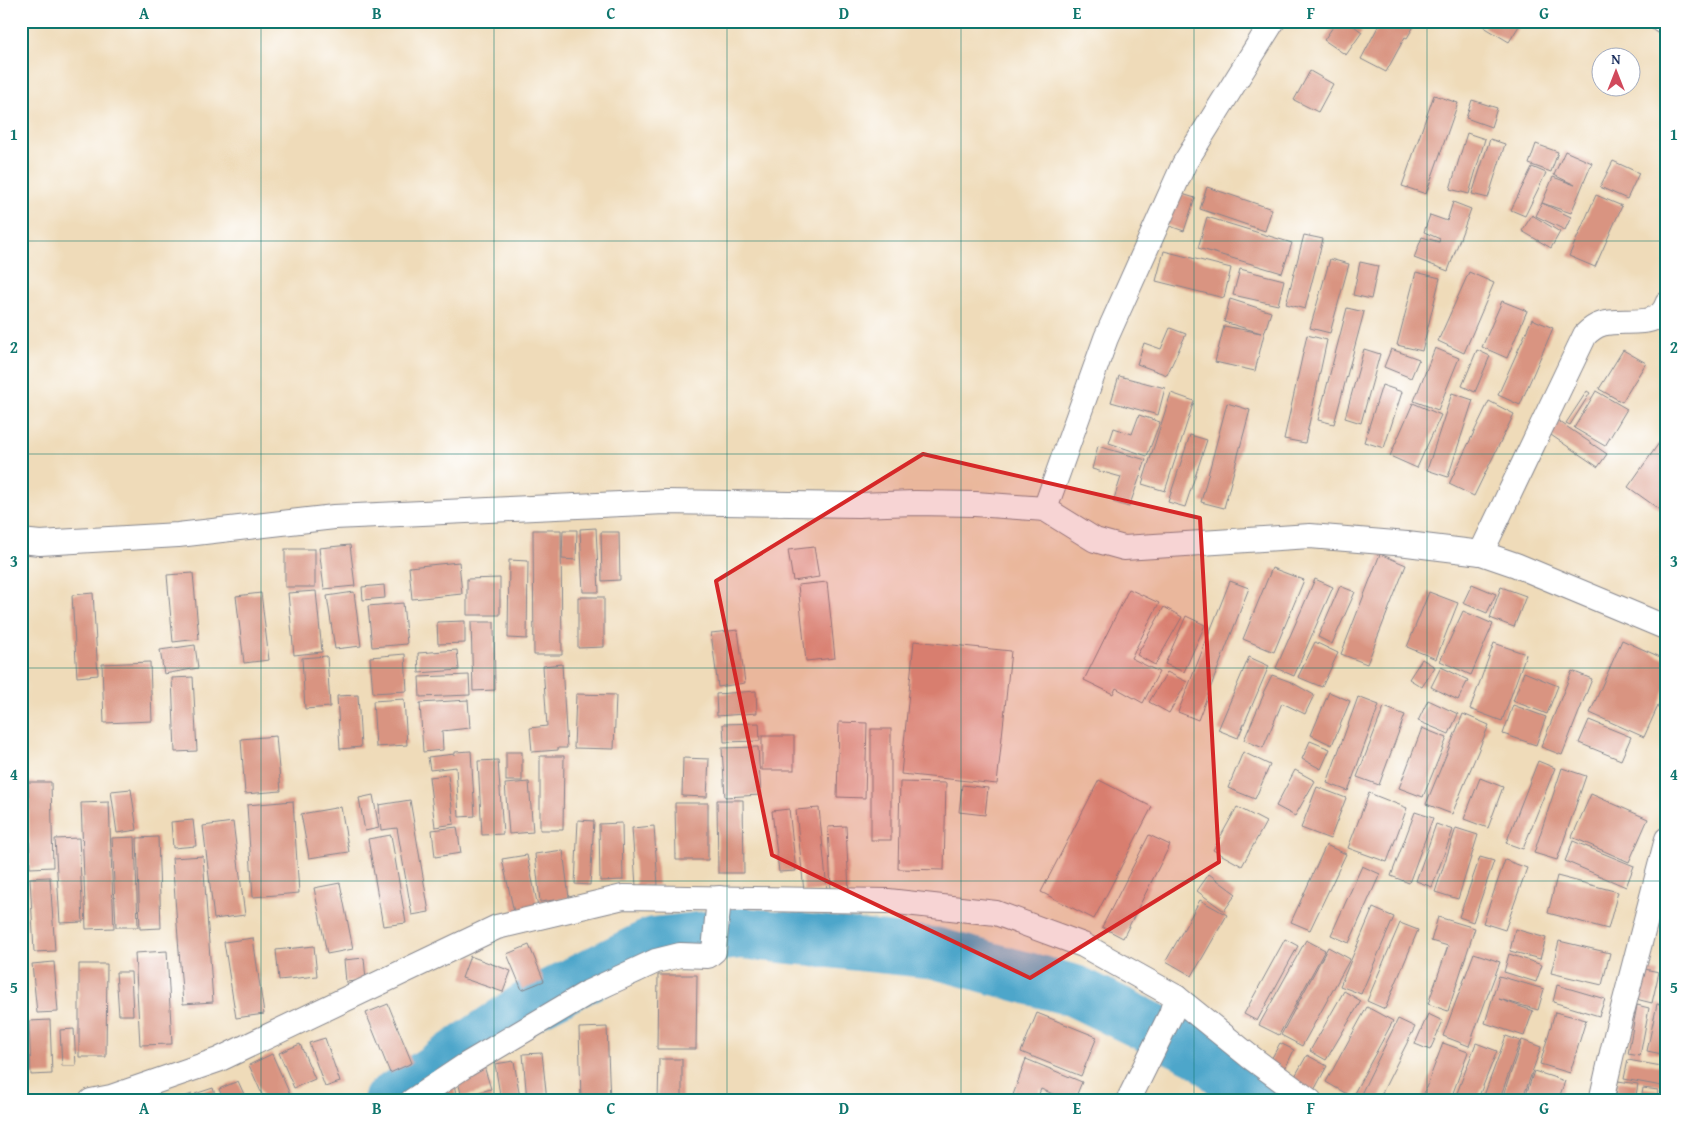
<svg xmlns="http://www.w3.org/2000/svg" width="1688" height="1122" font-family="'Gentium Book Plus',serif">
<rect width="100%" height="100%" fill="#fff"/>
<filter id="ink" filterUnits="userSpaceOnUse"><feTurbulence type="fractalNoise" baseFrequency=".02" numOctaves="2"/><feDisplacementMap in="SourceGraphic" scale="10" xChannelSelector="R" yChannelSelector="G"/><feConvolveMatrix kernelMatrix="1 2 1 2 8 2 1 2 1" color-interpolation-filters="sRGB"/></filter>
<filter id="wash" filterUnits="userSpaceOnUse"><feTurbulence type="fractalNoise" baseFrequency=".0096" numOctaves="4" result="noise"/><feDisplacementMap in="SourceGraphic" scale="20" xChannelSelector="R" yChannelSelector="G"/><feGaussianBlur stdDeviation="1.12" result="paint"/><feColorMatrix in="noise" values="0 0 0 0 0 0 0 0 0 0 0 0 0 0 0 0 0 1.4 0 .05"/><feComposite in="paint" operator="in"/></filter>
<g filter="url(#wash)">
<rect width="100%" height="100%" fill="#efdbb9"/>
<g fill="none" stroke-linecap="round" stroke-linejoin="round">
<polyline stroke="#4da6ca" stroke-width="52" points="389,1101 532,1004 654,943 741,933 935,953 1075,991 1203,1053 1257,1101"/>
</g>
<g id="blocks">
<g fill="#d99481">
<polygon points="1337,21 1347,21 1362,32 1346,55 1324,40"/>
<polygon points="1376,21 1417,21 1407,38 1405,37 1386,72 1361,59 1380,23"/>
<polygon points="1487,21 1522,21 1509,42 1484,27"/>
<polygon points="1310,71 1333,84 1318,112 1294,100"/>
<polygon points="1434,95 1458,103 1426,194 1402,186"/>
<polygon points="1472,100 1497,108 1491,127 1466,118"/>
<polygon points="1467,133 1485,139 1469,194 1450,189"/>
<polygon points="1490,139 1505,144 1488,198 1472,194"/>
<polygon points="1536,144 1558,152 1551,172 1529,164"/>
<polygon points="1565,151 1592,163 1571,213 1542,203 1553,177 1575,185 1554,175"/>
<polygon points="1613,161 1639,173 1627,199 1600,187"/>
<polygon points="1532,167 1546,173 1525,216 1511,210"/>
<polygon points="1207,187 1272,209 1265,231 1200,209"/>
<polygon points="1179,193 1195,198 1184,231 1167,225"/>
<polygon points="1596,195 1622,206 1595,267 1569,256"/>
<polygon points="1453,202 1471,209 1448,271 1414,258 1422,237 1439,242 1440,239 1424,232 1430,215 1447,221"/>
<polygon points="1542,203 1571,217 1565,230 1536,216"/>
<polygon points="1532,215 1560,232 1551,248 1522,231"/>
<polygon points="1207,217 1292,243 1282,273 1198,248"/>
<polygon points="1304,235 1323,239 1305,309 1286,304"/>
<polygon points="1164,251 1231,268 1224,298 1156,281"/>
<polygon points="1330,259 1349,264 1330,333 1310,328"/>
<polygon points="1360,262 1378,266 1371,299 1353,295"/>
<polygon points="1240,269 1284,280 1278,305 1233,295"/>
<polygon points="1416,272 1440,278 1422,351 1397,345"/>
<polygon points="1469,272 1494,283 1464,353 1438,341"/>
<polygon points="1230,299 1271,312 1264,334 1255,371 1215,362 1224,326 1261,333 1224,322"/>
<polygon points="1502,301 1527,311 1507,358 1482,347"/>
<polygon points="1347,308 1364,312 1334,424 1318,420"/>
<polygon points="1532,319 1553,328 1520,405 1498,395"/>
<polygon points="1170,328 1186,334 1167,375 1137,364 1144,343 1161,349"/>
<polygon points="1307,335 1327,340 1305,443 1284,439"/>
<polygon points="1435,348 1459,358 1438,410 1414,401"/>
<polygon points="1364,349 1380,354 1361,423 1345,418"/>
<polygon points="1391,349 1419,359 1411,378 1384,367"/>
<polygon points="1477,350 1490,356 1475,392 1462,386"/>
<polygon points="1623,350 1646,363 1622,402 1599,389"/>
<polygon points="1119,376 1165,388 1158,415 1111,402"/>
<polygon points="1382,385 1402,392 1384,448 1364,442"/>
<polygon points="1587,391 1590,393 1570,425 1566,423"/>
<polygon points="1596,391 1627,409 1605,446 1574,428"/>
<polygon points="1171,393 1194,401 1165,491 1142,484"/>
<polygon points="1452,393 1473,400 1448,477 1427,470"/>
<polygon points="1489,401 1514,414 1474,496 1449,484"/>
<polygon points="1227,403 1250,410 1224,508 1201,502"/>
<polygon points="1413,403 1441,415 1417,468 1390,456"/>
<polygon points="1139,415 1160,422 1147,456 1109,443 1114,428 1132,434"/>
<polygon points="1557,420 1607,454 1598,467 1548,433"/>
<polygon points="1190,435 1207,440 1185,507 1168,502"/>
<polygon points="1664,436 1667,438 1667,507 1663,512 1628,487"/>
<polygon points="1098,446 1146,460 1129,507 1113,502 1121,477 1092,469"/>
<polygon points="596,528 599,592 583,592 580,529"/>
<polygon points="533,530 561,530 562,655 534,655"/>
<polygon points="563,530 577,530 576,560 562,559"/>
<polygon points="601,532 619,532 620,580 602,581"/>
<polygon points="350,545 355,586 324,589 319,548"/>
<polygon points="814,547 819,577 793,581 788,550"/>
<rect x="285" y="549" width="30" height="38"/>
<polygon points="1380,554 1406,565 1367,664 1341,654"/>
<polygon points="509,560 528,561 527,639 508,638"/>
<polygon points="459,562 462,594 412,599 409,567"/>
<polygon points="1272,568 1304,580 1274,652 1243,639"/>
<polygon points="193,573 199,639 173,642 167,575"/>
<polygon points="500,578 500,615 467,615 467,579"/>
<polygon points="1315,579 1333,587 1294,676 1276,668"/>
<polygon points="1230,581 1249,588 1198,720 1178,712"/>
<polygon points="827,582 835,658 806,661 798,585"/>
<polygon points="1472,584 1496,594 1487,613 1463,603"/>
<polygon points="384,585 385,598 363,600 362,587"/>
<polygon points="1340,586 1355,592 1332,644 1318,637"/>
<polygon points="1501,587 1526,596 1514,627 1490,618"/>
<rect x="21" y="588" width="2" height="38"/>
<polygon points="1129,589 1159,603 1131,658 1159,672 1143,703 1116,688 1113,694 1084,680"/>
<polygon points="316,591 322,652 294,655 288,593"/>
<polygon points="354,592 361,646 335,649 327,596"/>
<polygon points="1429,592 1458,603 1436,659 1407,647"/>
<polygon points="93,593 98,675 77,677 72,595"/>
<polygon points="261,593 269,660 244,663 236,596"/>
<polygon points="578,597 604,597 604,647 578,648"/>
<polygon points="403,603 407,644 372,647 368,606"/>
<polygon points="1164,607 1182,617 1155,665 1137,655"/>
<polygon points="1463,611 1493,624 1471,675 1440,661"/>
<polygon points="1186,616 1205,625 1184,672 1165,664"/>
<polygon points="465,621 465,643 438,644 437,622"/>
<polygon points="471,622 494,622 495,690 473,691"/>
<polygon points="738,630 745,683 718,687 711,633"/>
<polygon points="1622,640 1667,660 1667,686 1644,737 1590,713"/>
<polygon points="914,641 1011,651 997,784 901,774"/>
<polygon points="1315,642 1338,653 1322,687 1298,677"/>
<polygon points="1494,643 1526,654 1502,721 1470,709"/>
<polygon points="195,645 198,668 164,674 160,650"/>
<polygon points="457,650 459,670 419,673 418,653"/>
<polygon points="405,654 407,691 373,693 370,657"/>
<polygon points="327,656 330,707 305,709 302,658"/>
<polygon points="1249,657 1269,666 1238,738 1218,730"/>
<polygon points="1422,659 1435,667 1422,687 1409,679"/>
<polygon points="150,662 152,721 104,723 102,664"/>
<polygon points="562,664 567,748 558,748 558,750 532,752 530,728 547,726 543,666"/>
<polygon points="1441,667 1468,680 1458,700 1431,687"/>
<polygon points="1572,671 1592,679 1562,755 1541,747"/>
<polygon points="1167,672 1187,682 1169,713 1149,702"/>
<polygon points="1524,672 1558,686 1547,714 1513,701"/>
<polygon points="469,675 470,695 420,697 419,677"/>
<polygon points="1272,675 1291,682 1314,695 1305,714 1282,703 1263,748 1244,740 1264,694 1263,693"/>
<polygon points="193,677 197,751 175,752 172,678"/>
<polygon points="756,691 757,713 717,716 716,694"/>
<polygon points="1329,692 1350,701 1332,745 1311,735"/>
<polygon points="576,694 616,695 614,749 574,748"/>
<polygon points="358,695 361,747 340,749 337,696"/>
<polygon points="1358,697 1379,705 1348,791 1327,783"/>
<polygon points="404,699 407,745 376,747 373,701"/>
<polygon points="468,700 470,728 442,731 443,750 423,752 420,703"/>
<polygon points="1428,700 1458,714 1449,734 1418,721"/>
<polygon points="1513,705 1546,717 1536,745 1503,734"/>
<polygon points="1384,707 1405,715 1379,785 1357,777"/>
<polygon points="1463,714 1489,725 1452,814 1426,804"/>
<polygon points="1589,720 1631,737 1621,760 1579,743"/>
<polygon points="839,722 867,723 865,798 837,797"/>
<polygon points="759,723 760,741 724,742 723,724"/>
<polygon points="1422,728 1447,738 1423,797 1399,788"/>
<rect x="871" y="729" width="20" height="111"/>
<polygon points="276,736 281,791 245,794 241,739"/>
<rect x="762" y="736" width="32" height="34"/>
<polygon points="1310,741 1330,749 1321,769 1302,759"/>
<polygon points="758,747 761,795 725,797 722,748"/>
<polygon points="471,751 475,816 459,817 456,767 430,770 428,757 455,754 455,752"/>
<rect x="506" y="752" width="16" height="29"/>
<polygon points="1243,752 1270,765 1255,799 1228,788"/>
<polygon points="540,756 564,756 563,830 540,830"/>
<polygon points="683,758 709,759 707,797 682,796"/>
<polygon points="498,760 503,834 482,835 478,761"/>
<polygon points="1538,761 1555,768 1523,849 1506,843"/>
<polygon points="1562,768 1586,776 1557,860 1534,853"/>
<polygon points="1295,770 1315,781 1295,816 1276,806"/>
<polygon points="448,775 454,824 435,827 429,777"/>
<polygon points="1480,778 1503,787 1488,828 1464,819"/>
<polygon points="1099,780 1152,807 1094,919 1041,892"/>
<polygon points="28,782 51,782 53,867 30,868"/>
<polygon points="529,782 533,832 509,834 505,784"/>
<polygon points="900,782 946,783 944,870 898,869"/>
<polygon points="962,785 988,788 985,815 959,812"/>
<polygon points="1317,787 1346,798 1330,839 1301,828"/>
<polygon points="131,789 137,830 117,833 111,791"/>
<polygon points="21,790 23,790 24,875 21,875"/>
<polygon points="1369,793 1407,808 1387,862 1348,848"/>
<polygon points="1591,794 1648,819 1629,862 1572,837"/>
<polygon points="373,795 379,828 365,831 359,798"/>
<polygon points="410,800 429,912 412,915 397,828 381,830 379,805"/>
<polygon points="717,800 743,800 744,873 718,873"/>
<polygon points="293,801 299,893 253,897 247,805"/>
<polygon points="109,802 114,928 86,929 81,803"/>
<polygon points="675,803 708,803 708,860 676,860"/>
<polygon points="341,807 349,852 309,858 301,814"/>
<polygon points="1237,807 1266,822 1242,866 1213,850"/>
<polygon points="819,808 827,890 804,892 796,810"/>
<polygon points="789,809 796,871 779,872 772,811"/>
<polygon points="1415,812 1433,818 1409,883 1391,876"/>
<polygon points="193,820 196,846 173,848 171,822"/>
<polygon points="578,820 594,821 590,885 575,884"/>
<polygon points="233,822 245,915 214,919 203,826"/>
<polygon points="622,823 623,880 600,881 599,824"/>
<polygon points="1436,824 1453,830 1432,887 1416,881"/>
<polygon points="654,826 658,885 636,886 632,828"/>
<polygon points="846,826 849,892 831,892 828,827"/>
<polygon points="457,827 461,853 435,857 432,830"/>
<polygon points="1456,828 1478,835 1458,899 1435,892"/>
<polygon points="391,835 406,923 383,926 368,839"/>
<polygon points="1149,835 1170,845 1123,938 1102,927"/>
<polygon points="135,837 138,927 116,927 112,838"/>
<polygon points="158,837 161,928 140,929 137,838"/>
<polygon points="79,838 83,922 60,923 55,839"/>
<polygon points="1573,841 1634,866 1626,887 1565,861"/>
<polygon points="1326,845 1346,854 1310,930 1291,922"/>
<polygon points="563,850 569,898 540,902 535,854"/>
<polygon points="527,855 538,907 514,912 502,859"/>
<polygon points="203,856 213,1002 183,1004 172,858"/>
<polygon points="1480,857 1494,861 1473,922 1459,917"/>
<polygon points="1505,860 1527,868 1505,930 1483,923"/>
<polygon points="1362,866 1380,874 1349,943 1331,935"/>
<polygon points="1209,874 1236,894 1224,911 1197,891"/>
<polygon points="1557,876 1618,892 1608,929 1548,913"/>
<polygon points="50,877 55,951 34,952 30,878"/>
<polygon points="340,883 353,949 327,954 314,888"/>
<polygon points="1200,900 1227,915 1192,976 1166,961"/>
<polygon points="1373,908 1394,917 1361,994 1340,986"/>
<polygon points="1438,917 1475,928 1448,1011 1428,1004 1448,946 1431,941"/>
<polygon points="1400,923 1418,930 1385,1009 1367,1001"/>
<polygon points="1515,929 1546,938 1540,959 1510,951"/>
<polygon points="253,938 264,1014 236,1018 224,942"/>
<polygon points="1285,939 1298,946 1257,1021 1244,1014"/>
<polygon points="1306,940 1325,950 1279,1035 1259,1025"/>
<polygon points="1559,941 1610,953 1602,985 1551,973"/>
<polygon points="529,945 544,981 522,990 507,954"/>
<polygon points="314,946 317,976 279,980 276,950"/>
<polygon points="1328,947 1350,959 1302,1046 1281,1035"/>
<polygon points="167,951 172,1044 140,1045 135,953"/>
<polygon points="1474,953 1500,962 1469,1046 1443,1036"/>
<polygon points="1509,954 1542,965 1536,982 1504,972"/>
<polygon points="470,956 511,971 503,992 462,978"/>
<polygon points="364,958 366,980 346,982 344,960"/>
<polygon points="54,962 58,1012 37,1013 32,964"/>
<polygon points="79,964 107,964 106,1057 79,1057"/>
<polygon points="1635,967 1659,972 1652,1003 1628,997"/>
<polygon points="116,972 131,972 133,1015 119,1015"/>
<polygon points="658,975 697,975 696,1049 657,1049"/>
<polygon points="1499,976 1544,989 1538,1010 1499,999 1533,1011 1524,1036 1485,1023"/>
<polygon points="1557,985 1605,999 1599,1016 1553,1002"/>
<polygon points="1344,991 1361,1001 1326,1060 1310,1051"/>
<polygon points="388,1004 412,1063 390,1073 366,1013"/>
<polygon points="1657,1004 1667,1006 1667,1055 1647,1051"/>
<polygon points="1637,1005 1649,1008 1640,1056 1628,1054"/>
<polygon points="1367,1007 1393,1021 1352,1097 1326,1082"/>
<polygon points="1555,1012 1586,1020 1570,1073 1540,1064"/>
<polygon points="1037,1013 1097,1037 1081,1076 1021,1052"/>
<polygon points="1428,1014 1443,1021 1430,1050 1415,1044"/>
<polygon points="1398,1019 1415,1027 1378,1101 1365,1101 1359,1098"/>
<polygon points="50,1020 52,1074 31,1075 29,1021"/>
<polygon points="607,1027 610,1101 581,1101 579,1028"/>
<polygon points="74,1029 76,1066 62,1066 60,1030"/>
<polygon points="1506,1036 1520,1041 1499,1101 1482,1101"/>
<polygon points="325,1038 340,1082 325,1087 309,1043"/>
<polygon points="1522,1040 1541,1047 1522,1101 1501,1101"/>
<polygon points="1280,1043 1294,1050 1283,1073 1268,1065"/>
<polygon points="1443,1043 1468,1052 1450,1101 1421,1101"/>
<polygon points="1476,1043 1497,1051 1477,1101 1454,1101"/>
<polygon points="300,1044 315,1079 294,1088 279,1053"/>
<polygon points="542,1053 547,1101 527,1101 523,1054"/>
<polygon points="272,1054 293,1101 265,1101 249,1065"/>
<polygon points="1307,1055 1327,1066 1311,1096 1290,1085"/>
<polygon points="659,1059 682,1059 682,1101 658,1101"/>
<polygon points="1026,1059 1082,1082 1074,1101 1070,1101 1041,1089 1036,1101 1026,1101 1013,1095"/>
<polygon points="1628,1060 1667,1067 1667,1087 1624,1079"/>
<polygon points="514,1061 520,1098 501,1101 495,1064"/>
<polygon points="484,1066 491,1089 462,1097 456,1074"/>
<polygon points="1534,1071 1565,1081 1558,1101 1524,1101"/>
<polygon points="238,1081 247,1101 224,1101 219,1089"/>
<polygon points="1618,1081 1638,1084 1635,1101 1615,1101"/>
<polygon points="454,1085 458,1101 431,1101"/>
<polygon points="213,1088 217,1101 198,1101 195,1094"/>
<polygon points="1643,1088 1658,1090 1657,1101 1641,1101"/>
<polygon points="192,1094 194,1101 173,1101"/>
<polygon points="490,1094 492,1101 471,1101 471,1100"/>
<polygon points="1161,1094 1170,1101 1156,1101"/>
</g>
</g>
</g>
<g filter="url(#ink)">
<use href="#blocks" fill-opacity="0" stroke="#85858c" stroke-width="1"/>
<g fill="none" stroke-linecap="round" stroke-linejoin="round">
<g stroke="#85858c" stroke-width="26">
<g id="minor">
<polyline points="1662,21 1667,24"/>
<polyline points="1045,509 1106,338 1184,164 1273,21"/>
<polyline points="21,541 40,543 178,535 334,517 665,502 858,505 915,503 975,504 1045,509 1095,540 1124,548 1310,536 1407,544 1481,553 1516,565 1667,628"/>
<path d="M1481 553 1585 335C1590 330 1595 326 1602 324 1622 317 1658 331 1667 304"/>
<polyline points="91,1101 111,1097 218,1060 497,927 623,897 888,901 996,913 1083,945 1176,997 1249,1056 1310,1101"/>
<polyline points="412,1101 466,1065 589,992 656,961 680,955 708,956 714,951 719,898"/>
<polyline points="1128,1101 1171,1014 1176,997"/>
<polyline points="1601,1101 1617,1031 1667,839"/>
</g>
</g>
<use href="#minor" stroke="#fff" stroke-width="24"/>
</g>
</g>
<path fill="#d62828" fill-opacity="0.2" stroke="#d62828" stroke-width="4" stroke-linejoin="round" d="M923 454 1200 518 1219 862 1030 978 772 855 716 581Z"/>
<path fill="none" stroke="#0f766e" stroke-width="1" stroke-opacity="0.55" d="M261 21V1101M494 21V1101M727 21V1101M961 21V1101M1194 21V1101M1427 21V1101M21 241H1667M21 454H1667M21 668H1667M21 881H1667"/>
<rect width="1688" height="1122" fill="none" stroke="#fff" stroke-width="55"/>
<g transform="translate(1616 72)"><circle r="24" fill="#ffffff" stroke="#a4acbf"/>
<path d="M0-4L9 19L0 12L-9 19Z" fill="#d1495b"/>
<text y="-8" font-size="14" font-weight="bold" text-anchor="middle" fill="#1b2f5e">N</text>
</g>
<rect x="28" y="28" width="1632" height="1066" fill="none" stroke="#0f766e" stroke-width="2"/>
<g font-size="16" text-anchor="middle" font-weight="bold" fill="#0f766e">
<text x="144" y="19">A</text>
<text x="377" y="19">B</text>
<text x="611" y="19">C</text>
<text x="844" y="19">D</text>
<text x="1077" y="19">E</text>
<text x="1311" y="19">F</text>
<text x="1544" y="19">G</text>
<text x="14" y="140">1</text>
<text x="1674" y="140">1</text>
<text x="14" y="353">2</text>
<text x="1674" y="353">2</text>
<text x="14" y="567">3</text>
<text x="1674" y="567">3</text>
<text x="14" y="780">4</text>
<text x="1674" y="780">4</text>
<text x="14" y="993">5</text>
<text x="1674" y="993">5</text>
<text x="144" y="1114">A</text>
<text x="377" y="1114">B</text>
<text x="611" y="1114">C</text>
<text x="844" y="1114">D</text>
<text x="1077" y="1114">E</text>
<text x="1311" y="1114">F</text>
<text x="1544" y="1114">G</text>
</g>
</svg>
